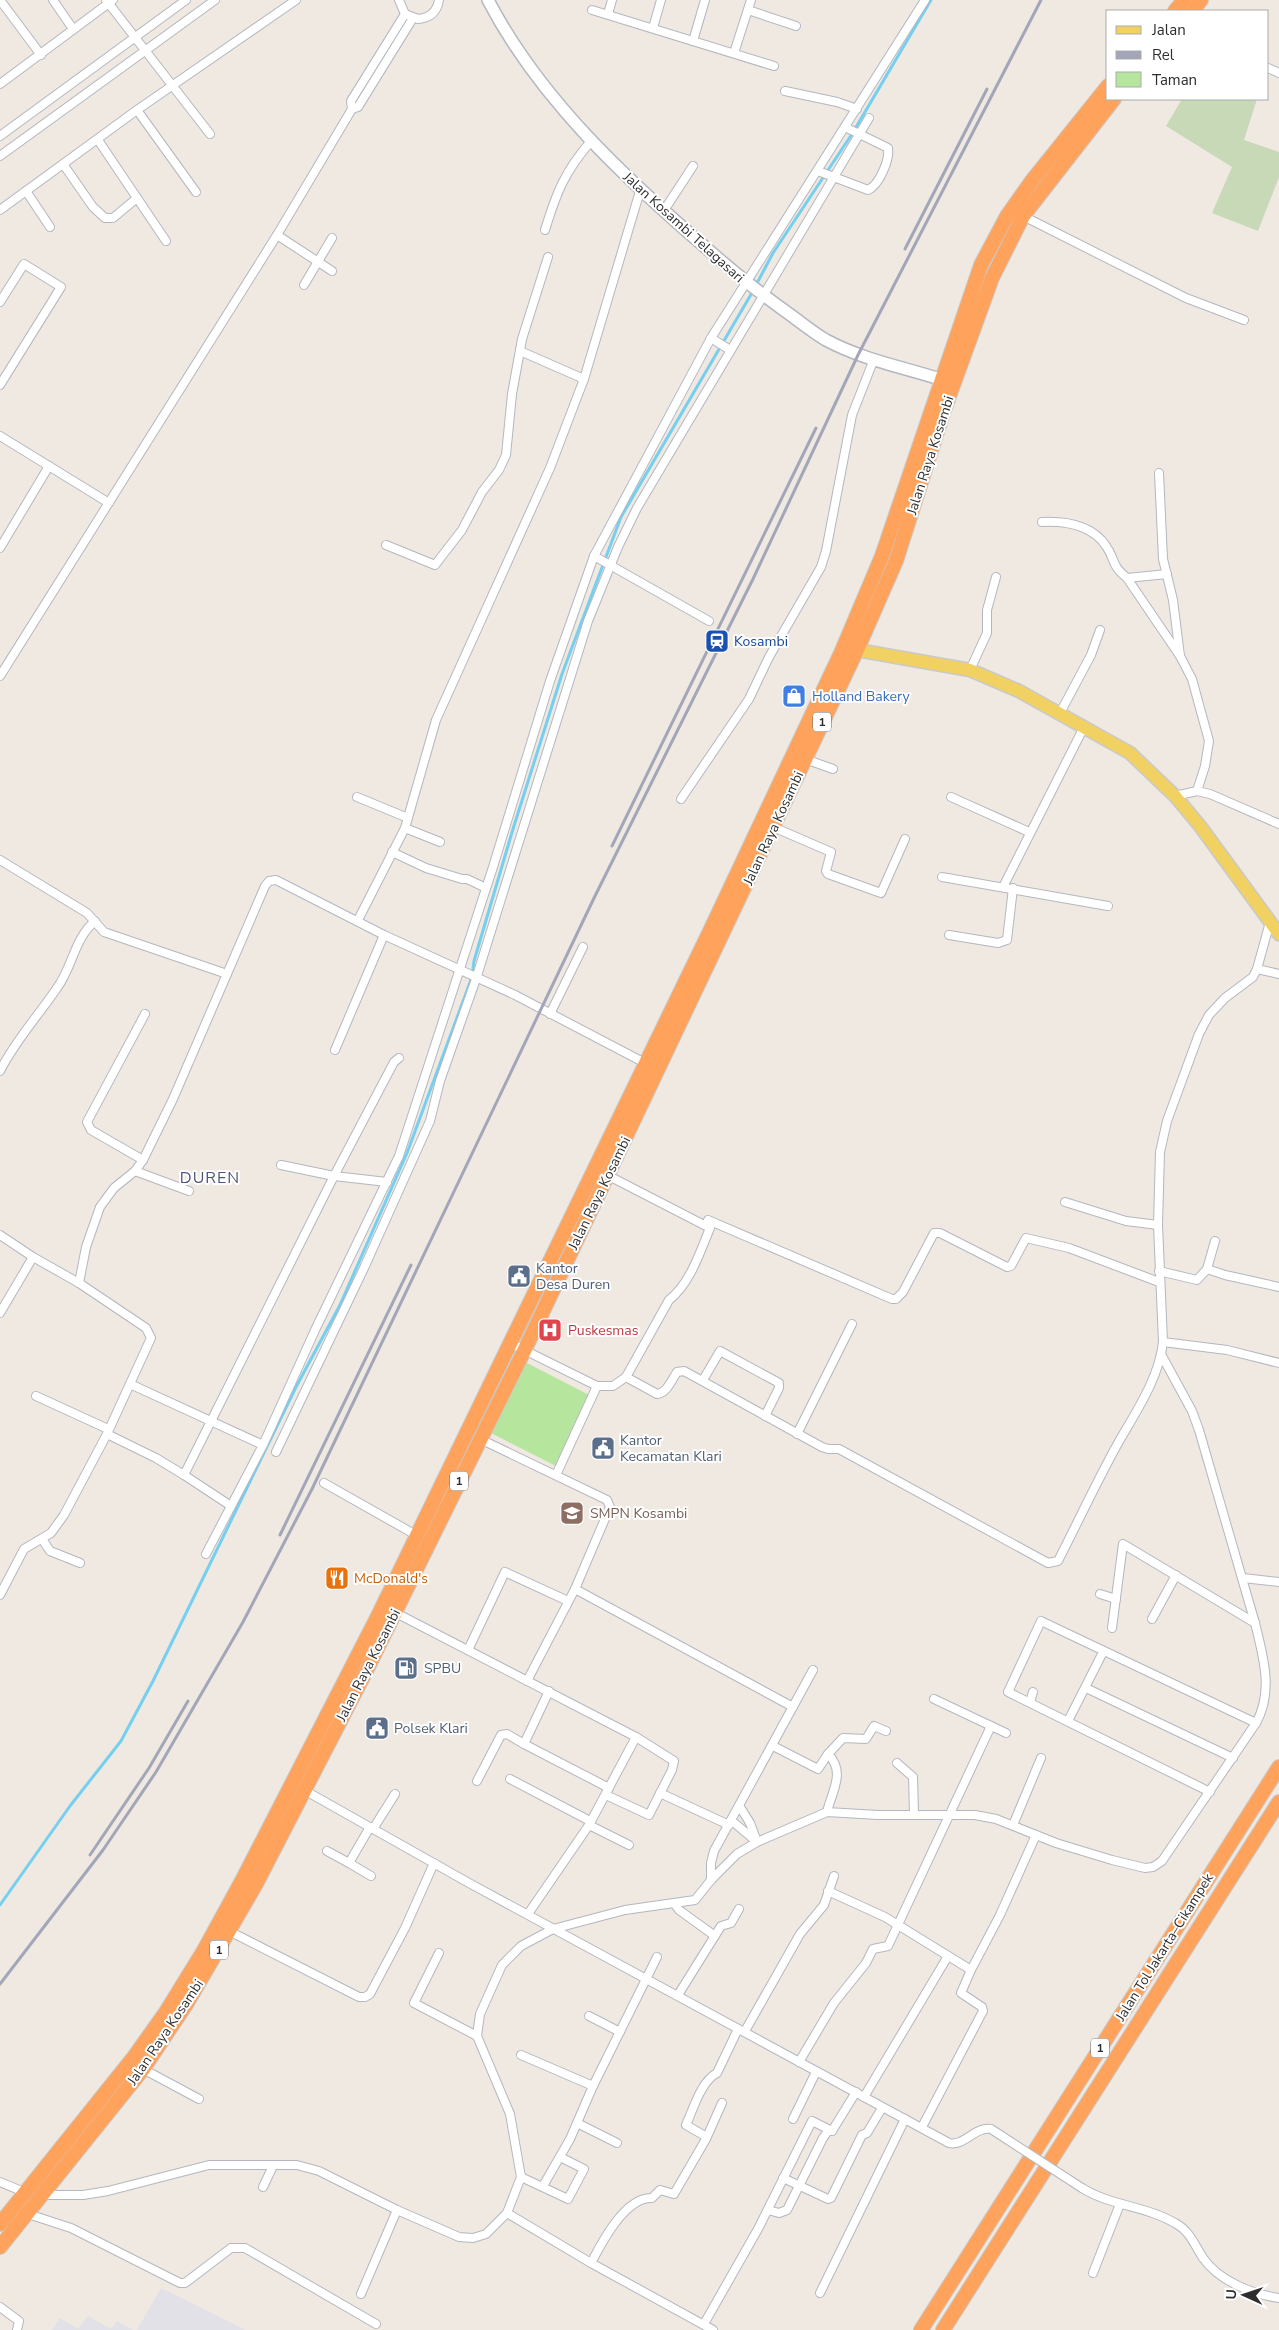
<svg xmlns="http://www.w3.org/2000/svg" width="1279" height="2330" font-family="'Nunito Sans',sans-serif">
<rect width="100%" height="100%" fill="#efe9e1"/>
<g fill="#e3e1e8">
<polygon points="161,2288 245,2330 137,2330"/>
<polygon points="88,2316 111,2329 117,2321 133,2330 52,2330 60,2318 78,2329"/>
</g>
<polygon fill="#b6e59e" points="525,1362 591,1396 556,1466 489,1432"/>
<polygon fill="#c8d9b8" points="1182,99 1257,99 1244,140 1279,152 1279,177 1258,231 1212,213 1232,167 1166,126"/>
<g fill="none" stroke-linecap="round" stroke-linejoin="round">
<g stroke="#75cff0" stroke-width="3">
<polyline points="756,285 773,253 852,134 931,0"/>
<polyline points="0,1905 70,1806 121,1741 153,1681 296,1387 340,1305 407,1153 472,977 474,961 513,829 562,674 621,517 753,291"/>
</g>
<g stroke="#b4b7c1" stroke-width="10">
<g id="street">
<polyline points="0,0 41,55"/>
<polyline points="53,0 73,29"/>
<polyline points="106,0 210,134"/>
<path d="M399 0 405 14 418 19C430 18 437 12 439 0"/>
<polyline points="592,10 774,66"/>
<polyline points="748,10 796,26"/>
<polyline points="608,14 612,0"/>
<polyline points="653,28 661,0"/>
<polyline points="693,41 705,0"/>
<polyline points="734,53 751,0"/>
<polyline points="1268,68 1279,73"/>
<polyline points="0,84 113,0"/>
<polyline points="785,91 837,102 857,109"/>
<polyline points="352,109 351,101 405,14"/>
<polyline points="137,110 196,192"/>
<polyline points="0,136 186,0"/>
<polyline points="98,140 166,241"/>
<polyline points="0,156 215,0"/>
<polyline points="63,164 93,207 105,218 113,218 137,198"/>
<path d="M818 171 868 190C879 185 890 160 888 148L845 127"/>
<polyline points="26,191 50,227"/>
<polyline points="0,210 137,110 296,0"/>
<polyline points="663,212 693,166"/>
<polyline points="1023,216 1186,298 1244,320"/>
<path d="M545 230C557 191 565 171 592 140"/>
<polyline points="277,235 332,271"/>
<polyline points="304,285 332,238"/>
<polyline points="0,302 24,264 61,287 0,385"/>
<polyline points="711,338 730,350"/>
<polyline points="520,351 584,379"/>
<polyline points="0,436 109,503"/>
<polyline points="1159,473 1163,559 1173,600 1180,656 1192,679 1209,741 1205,766 1197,791"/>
<path d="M1042 522C1065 521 1092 525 1106 546 1116 560 1110 564 1127 578L1167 574"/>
<polyline points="386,545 435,565 462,530 482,492 499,470 506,455 512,394 522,339 548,257"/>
<polyline points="0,548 49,466"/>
<polyline points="594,556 709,621"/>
<polyline points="1127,578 1180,656"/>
<polyline points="970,670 987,633 987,610 996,577"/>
<polyline points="0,676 277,235 352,109 358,107 413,18"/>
<polyline points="1060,713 1091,655 1100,630"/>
<polyline points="805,759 833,769"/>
<polyline points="1175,796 1197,791 1210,794 1279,824"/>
<polyline points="357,797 408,818"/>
<polyline points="951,797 1029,832"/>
<polyline points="681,799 749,699 769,657 821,567 826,551 852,415 874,359"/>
<polyline points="773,827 831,852 826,871 828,874 881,893 905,839"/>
<polyline points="405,828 440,842"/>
<polyline points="392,852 426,868 462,879 467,879 486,888"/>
<polyline points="0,860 87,913 104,932 227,974"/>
<polyline points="942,877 1108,906"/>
<polyline points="1003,887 1084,727"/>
<polyline points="358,920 405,828 436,720 550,468 584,379 640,191"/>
<polyline points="949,935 998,943 1007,940 1013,888"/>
<polyline points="1257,969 1279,974"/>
<polyline points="550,1014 583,947"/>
<polyline points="335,1050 384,935"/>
<path d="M0 1071C15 1041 38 1016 57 988 73 966 74 939 95 921"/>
<polyline points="143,1160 91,1130 87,1122 145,1014"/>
<polyline points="281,1165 334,1176 387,1182"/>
<polyline points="135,1171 189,1191"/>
<path d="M607 1175 710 1228C700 1252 690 1284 669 1300L626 1377"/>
<polyline points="1065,1202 1126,1221 1158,1225"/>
<polyline points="708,1220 892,1299 896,1299 903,1292 934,1233 940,1233 1007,1267 1011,1266 1026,1238 1069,1248 1159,1282"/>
<polyline points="0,1235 33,1257 79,1283 146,1328 151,1338 107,1434 64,1515 51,1533 24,1549 0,1595"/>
<polyline points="1207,1269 1225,1275 1279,1287"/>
<polyline points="1159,1271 1197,1280 1207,1269 1215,1241"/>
<polyline points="79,1283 86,1247 100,1207 114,1188 135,1171 143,1160 173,1099 265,886 269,881 276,880 384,935 515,995 645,1063"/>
<polyline points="0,1313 33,1257"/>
<polyline points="1163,1342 1227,1350 1279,1363"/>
<path d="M510 1343 597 1386H613L626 1377 657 1394C667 1393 671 1381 677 1372L684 1371 822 1447 828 1449H839L1048 1563 1058 1561C1078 1522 1096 1483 1117 1445 1135 1413 1159 1379 1163 1342L1158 1225 1160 1152 1167 1121 1199 1034 1209 1015 1225 998 1253 977 1257 969 1270 922"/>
<polyline points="703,1380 720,1351 779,1383 779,1388 765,1416"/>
<polyline points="130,1384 263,1445"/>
<polyline points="36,1396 108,1429"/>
<polyline points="107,1434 156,1458 184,1475 334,1176 394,1062 399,1058"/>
<polyline points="797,1434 852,1324"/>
<polyline points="480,1439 607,1500 610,1507 575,1589 527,1681"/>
<polyline points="276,1452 364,1268 430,1121 440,1081 476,979 588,621 618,547 637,508 869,118"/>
<polyline points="184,1475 231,1506"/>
<polyline points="556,1475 597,1386"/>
<polyline points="324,1483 416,1535"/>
<polyline points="42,1539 50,1551 80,1563"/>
<polyline points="206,1554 263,1445 316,1328 399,1156 493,867 550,681 594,556 711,338 925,0"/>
<polyline points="1243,1578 1279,1582"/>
<polyline points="575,1589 793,1707"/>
<polyline points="1100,1594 1116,1599"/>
<polyline points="394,1612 636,1737 674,1761 672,1770 649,1815 606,1795"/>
<polyline points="1152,1619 1176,1575"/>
<polyline points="1112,1628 1123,1544 1255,1623"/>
<polyline points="468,1650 505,1572 568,1601"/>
<polyline points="1086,1688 1233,1758"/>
<polyline points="549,1691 524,1744 609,1788"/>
<polyline points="934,1699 1006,1733"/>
<polyline points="1030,1702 1033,1692"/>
<polyline points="1068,1721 1103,1652"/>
<path d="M773 1746 818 1769 828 1754C846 1772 832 1791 827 1812"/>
<polyline points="828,1754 843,1738 866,1739 874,1726 886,1731"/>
<polyline points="897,1763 913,1777 914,1814"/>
<polyline points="510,1779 590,1821"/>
<polyline points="477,1781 501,1735 507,1734 524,1744"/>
<path d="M304 1790 469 1883 949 2143C963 2147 976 2126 991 2129"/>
<polyline points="1210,1792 1008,1692 1041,1621 1256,1723"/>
<polyline points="660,1793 729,1825"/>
<polyline points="740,1807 750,1823 757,1842"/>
<polyline points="732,1821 757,1842"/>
<polyline points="589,1825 629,1845"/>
<polyline points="1013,1825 1041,1758"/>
<polyline points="370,1827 349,1863 371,1876"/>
<polyline points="373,1829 395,1794"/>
<polyline points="327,1851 349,1863"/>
<polyline points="711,1880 711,1863 714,1851 813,1670"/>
<polyline points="828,1891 885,1917 971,1970 1000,1915 1036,1835"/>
<polyline points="674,1903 679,1910 715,1936"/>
<polyline points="528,1914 589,1825 636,1737"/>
<polyline points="229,1931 359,1997 365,1997 370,1994 405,1928 434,1863"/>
<polyline points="439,1953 414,2003 477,2036"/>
<polyline points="678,1995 721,1926 731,1923 739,1909"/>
<polyline points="589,2016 620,2032"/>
<polyline points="745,2031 800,1934 824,1905 834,1876"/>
<polyline points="521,2055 593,2086"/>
<polyline points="799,2062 834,2003 866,1963 873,1949 888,1946 991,1726"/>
<polyline points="143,2069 199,2099"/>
<polyline points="864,2097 948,1956"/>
<polyline points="793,2119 816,2072"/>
<polyline points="577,2123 617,2143"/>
<polyline points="922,2127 983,2011 982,2007 961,1993 971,1970"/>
<path d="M705 2136 686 2125C693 2110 701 2081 717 2073L738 2029"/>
<polyline points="521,2177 568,2199 584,2169 560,2157"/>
<polyline points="783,2178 828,2199 831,2198 862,2135 867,2133 882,2108"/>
<polyline points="0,2182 24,2192"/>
<polyline points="543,2186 570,2139 593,2086 657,1957"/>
<polyline points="263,2187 273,2166"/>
<path d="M1082 2188C1111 2206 1146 2206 1175 2223 1190 2231 1194 2244 1203 2258 1219 2281 1252 2294 1279 2298"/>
<path d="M42 2195H83L108 2191 209 2165H297L319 2171 397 2210 459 2237 473 2238 486 2234 507 2213 521 2177 510 2114 477 2036 480 2014 502 1965 521 1946 553 1929 625 1910 695 1900 711 1880 737 1854 757 1842 827 1812 878 1815H975L996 1819 1056 1843 1112 1860 1145 1868 1153 1867 1162 1861 1256 1723C1274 1691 1263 1656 1255 1623L1199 1430 1192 1411 1162 1356"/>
<polyline points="768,2210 779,2213 787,2210 823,2138 828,2131 832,2131 856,2092"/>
<polyline points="25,2213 71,2228 180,2283 185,2283 231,2248 245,2248 376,2324"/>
<polyline points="507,2213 591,2263 713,2330"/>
<path d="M591 2263C602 2242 625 2197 652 2198L660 2190 674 2194 706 2139 722 2103"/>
<polyline points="1093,2273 1120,2204"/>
<polyline points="820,2293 905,2119"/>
<polyline points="361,2294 397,2210"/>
<polyline points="0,2307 19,2321 17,2330"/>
<polyline points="704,2324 758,2229 812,2121 832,2131"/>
</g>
</g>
<g stroke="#b4b7c1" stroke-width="14">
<path id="secondary" d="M488 0C540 100 627 180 712 253 738 276 764 296 792 316 803 324 814 333 826 340 861 359 902 367 940 379"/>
</g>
<g stroke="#c9c9c9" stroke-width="15">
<polyline id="primary" points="857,650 970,670 1019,691 1130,753 1175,796 1200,826 1279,934"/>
</g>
<g stroke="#c9c9c9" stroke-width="16">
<g id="highway">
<polyline points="1175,11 1184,0"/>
<polyline points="1192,11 1201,0"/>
<polyline points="0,2224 134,2057 166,2012 203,1952 244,1877 378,1616 710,931 841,653 882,556 981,265 1007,216 1031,182 1108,86"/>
<polyline points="0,2247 143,2069 187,2003 256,1884 366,1671 525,1349 857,650 896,561 943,413 992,278 1023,216 1114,99"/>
<polyline points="921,2330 1279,1767"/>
<polyline points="943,2330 1279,1802"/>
</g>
</g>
<use href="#street" stroke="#fff" stroke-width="8"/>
<use href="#secondary" stroke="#fff" stroke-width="11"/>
<use href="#primary" stroke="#f2d163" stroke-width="12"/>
<use href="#highway" stroke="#ffa35c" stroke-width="14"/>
<g stroke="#a3a6b8" stroke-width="3">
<polyline points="905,249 987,89"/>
<polyline points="612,846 816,428"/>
<polyline points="280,1535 411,1265"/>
<polyline points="90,1855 149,1768 188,1701"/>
<polyline points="0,1984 103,1850 156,1772 243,1622 312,1489 595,896 753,579 858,355 1041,0"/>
</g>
<g stroke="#b4b7c1" stroke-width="10" stroke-linecap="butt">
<polyline id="street-bridge" points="991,2129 1082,2188"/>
</g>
<use href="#street-bridge" stroke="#fff" stroke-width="8"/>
</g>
<defs>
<g id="station-square" transform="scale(1.25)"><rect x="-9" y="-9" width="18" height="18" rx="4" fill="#1a4fb4" stroke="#fff"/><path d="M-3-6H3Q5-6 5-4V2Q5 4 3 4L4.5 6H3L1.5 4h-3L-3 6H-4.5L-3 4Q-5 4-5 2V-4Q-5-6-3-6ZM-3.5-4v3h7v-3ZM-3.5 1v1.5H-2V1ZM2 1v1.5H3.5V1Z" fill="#fff"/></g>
<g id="shop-square" transform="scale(1.25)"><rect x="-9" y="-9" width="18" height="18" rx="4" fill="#3f7fe0" stroke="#fff"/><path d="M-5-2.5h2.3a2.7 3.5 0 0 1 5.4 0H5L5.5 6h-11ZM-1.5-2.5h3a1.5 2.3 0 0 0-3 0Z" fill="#fff"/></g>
<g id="civic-square" transform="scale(1.25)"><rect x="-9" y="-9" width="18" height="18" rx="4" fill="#5c6f8a" stroke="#fff"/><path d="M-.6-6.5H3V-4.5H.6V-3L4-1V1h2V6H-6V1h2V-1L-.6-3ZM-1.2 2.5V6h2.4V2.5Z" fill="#fff"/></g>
<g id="hospital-square" transform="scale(1.25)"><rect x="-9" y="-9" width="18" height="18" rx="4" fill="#e0444e" stroke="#fff"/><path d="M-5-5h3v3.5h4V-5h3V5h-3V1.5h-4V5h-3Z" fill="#fff"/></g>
<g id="school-square" transform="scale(1.25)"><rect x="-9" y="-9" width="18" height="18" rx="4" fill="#8d6e63" stroke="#fff"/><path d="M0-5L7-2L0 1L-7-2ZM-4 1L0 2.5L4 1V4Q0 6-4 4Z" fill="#fff"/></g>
<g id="restaurant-square" transform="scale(1.25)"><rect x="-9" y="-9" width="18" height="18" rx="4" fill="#e8710a" stroke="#fff"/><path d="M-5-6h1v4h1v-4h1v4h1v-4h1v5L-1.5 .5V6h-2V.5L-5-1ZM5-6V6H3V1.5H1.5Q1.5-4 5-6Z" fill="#fff"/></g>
<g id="fuel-square" transform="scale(1.25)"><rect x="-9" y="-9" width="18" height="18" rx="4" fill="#5c6f8a" stroke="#fff"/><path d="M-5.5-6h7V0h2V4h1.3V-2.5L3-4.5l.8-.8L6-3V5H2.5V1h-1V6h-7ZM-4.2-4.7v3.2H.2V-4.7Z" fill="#fff"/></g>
</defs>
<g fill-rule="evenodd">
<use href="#station-square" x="717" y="641"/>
<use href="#shop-square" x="794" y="696"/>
<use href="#civic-square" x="519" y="1276"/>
<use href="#hospital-square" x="550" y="1330"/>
<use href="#civic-square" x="603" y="1448"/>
<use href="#school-square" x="572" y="1513"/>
<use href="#restaurant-square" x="337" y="1578"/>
<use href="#fuel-square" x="406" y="1668"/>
<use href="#civic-square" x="377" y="1728"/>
</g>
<g text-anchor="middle" stroke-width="4" stroke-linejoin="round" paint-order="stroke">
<g fill="#fff" stroke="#6d6d6d" stroke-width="1">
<rect x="813" y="712.5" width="18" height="19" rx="4"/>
<rect x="450" y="1471.5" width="18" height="19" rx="4"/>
<rect x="210" y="1940.5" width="18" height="19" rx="4"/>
<rect x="1091" y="2038.5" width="18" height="19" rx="4"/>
</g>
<g font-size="12" font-weight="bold" fill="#2e2e2e">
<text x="822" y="726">1</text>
<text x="459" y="1485">1</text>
<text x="219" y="1954">1</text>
<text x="1100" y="2052">1</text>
</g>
<g font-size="14" fill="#2e2e2e" stroke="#fff">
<text transform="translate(684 227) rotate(42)" y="5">Jalan Kosambi Telagasari</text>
<text transform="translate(930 455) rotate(-72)" y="5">Jalan Raya Kosambi</text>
<text transform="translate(773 828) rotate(-65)" y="5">Jalan Raya Kosambi</text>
<text transform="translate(599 1193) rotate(-64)" y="5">Jalan Raya Kosambi</text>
<text transform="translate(368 1665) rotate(-63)" y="5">Jalan Raya Kosambi</text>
<text transform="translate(1164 1947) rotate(-58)" y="5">Jalan Tol Jakarta–Cikampek</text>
<text transform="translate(165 2032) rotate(-56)" y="5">Jalan Raya Kosambi</text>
</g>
<g font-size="14" fill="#164399" stroke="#fff" text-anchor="start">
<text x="734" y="646">Kosambi</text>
</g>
<g font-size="14" fill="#366cbe" stroke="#fff" text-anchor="start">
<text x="812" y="701">Holland Bakery</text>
</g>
<g font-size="14" fill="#4e5e75" stroke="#fff" text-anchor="start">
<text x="536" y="1273">Kantor<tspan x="536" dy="16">Desa Duren</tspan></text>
<text x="620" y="1445">Kantor<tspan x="620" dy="16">Kecamatan Klari</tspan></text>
<text x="424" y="1673">SPBU</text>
<text x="394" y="1733">Polsek Klari</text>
</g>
<g font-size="14" fill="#be3a42" stroke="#fff" text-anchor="start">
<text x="568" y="1335">Puskesmas</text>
</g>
<g font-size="14" fill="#785e54" stroke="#fff" text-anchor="start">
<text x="590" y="1518">SMPN Kosambi</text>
</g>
<g font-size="14" fill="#c56008" stroke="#fff" text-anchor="start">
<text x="354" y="1583">McDonald's</text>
</g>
<g font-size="16" letter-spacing="1" fill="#4d5680" stroke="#fff">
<text x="210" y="1183">DUREN</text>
</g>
</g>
<rect x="1106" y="10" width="162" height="90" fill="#ffffff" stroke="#ababab"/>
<rect x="1116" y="26" width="25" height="8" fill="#f2d163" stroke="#ababab"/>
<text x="1152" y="35" font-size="15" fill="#2e2e2e">Jalan</text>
<rect x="1116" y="51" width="25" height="8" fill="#a3a6b8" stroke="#ababab"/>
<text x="1152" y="60" font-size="15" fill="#2e2e2e">Rel</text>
<rect x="1116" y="72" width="25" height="15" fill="#b6e59e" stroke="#ababab"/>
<text x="1152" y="85" font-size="15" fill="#2e2e2e">Taman</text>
<g transform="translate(1244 2295) rotate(273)" stroke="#ffffff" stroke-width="4" paint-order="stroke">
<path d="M0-4L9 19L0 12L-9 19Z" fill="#2e2e2e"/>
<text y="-8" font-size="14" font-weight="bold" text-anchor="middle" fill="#2e2e2e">U</text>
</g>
</svg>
